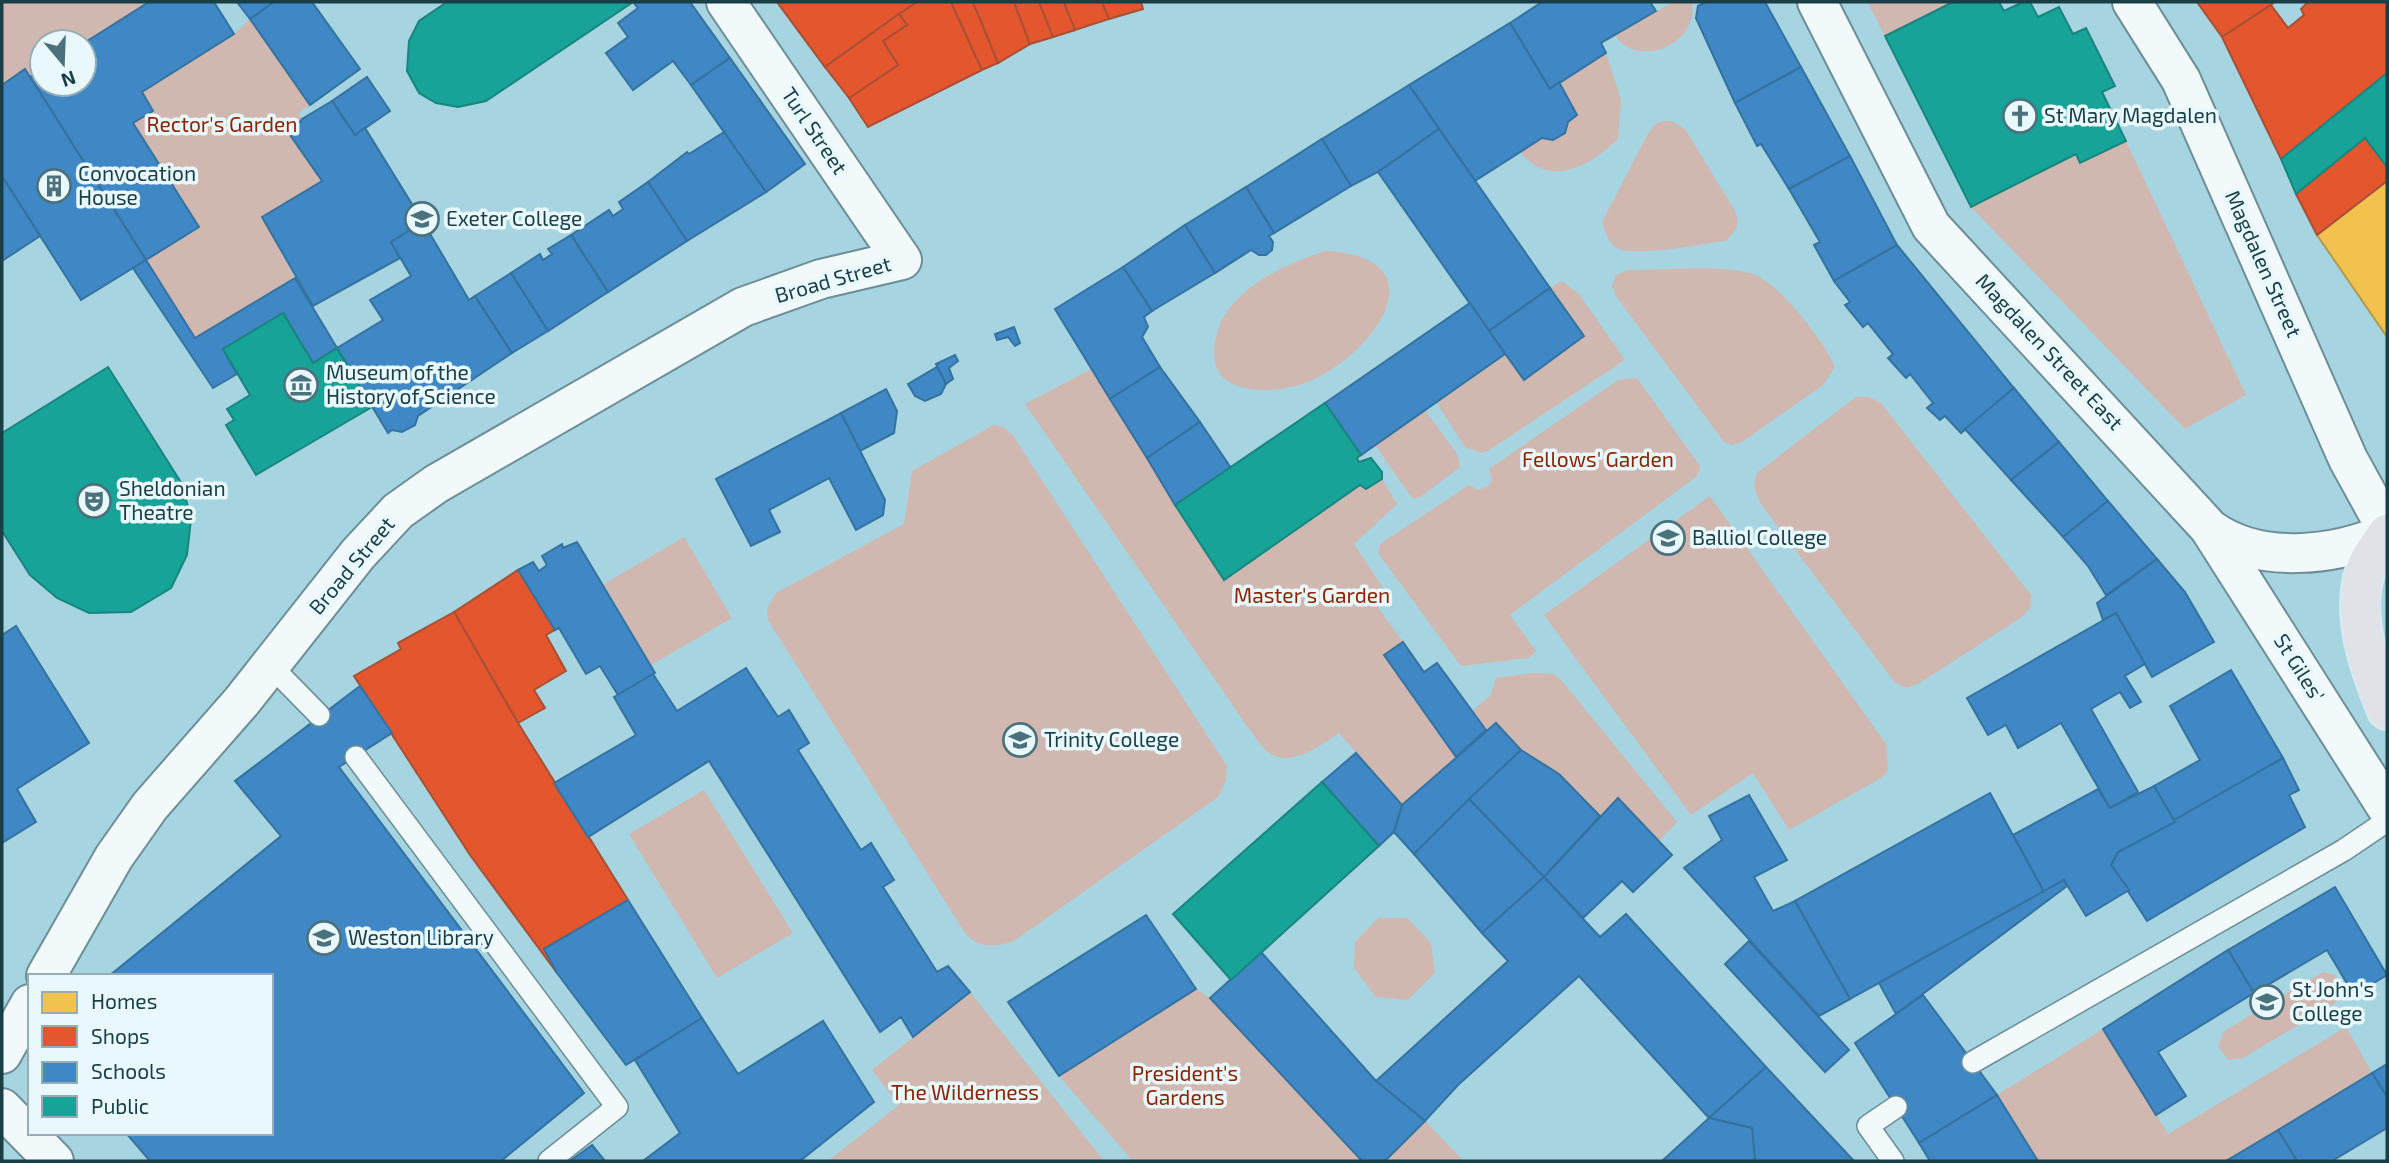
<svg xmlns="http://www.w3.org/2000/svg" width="2389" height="1163" font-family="'Exo 2',sans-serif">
<rect width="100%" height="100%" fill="#a6d4e0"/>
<g fill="#d0b8b1">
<polygon points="2,2 149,2 84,43 42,42 42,70 30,77 25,70 2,85"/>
<path d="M1673 2H1692C1699 43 1639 71 1615 35Z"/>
<polygon points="1867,2 1953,2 1885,36"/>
<polygon points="250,19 310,105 298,113 302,119 290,135 322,181 262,217 295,278 195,338 146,260 199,226 133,123 153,110 142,92 234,34"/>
<path d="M1606 53 1621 100 1618 139C1590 166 1550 189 1520 152L1542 138 1553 140 1565 133 1568 122 1576 115 1559 82Z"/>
<path d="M1662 121H1672L1685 129 1735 211C1741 225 1736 230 1726 241 1704 243 1631 259 1615 247 1607 241 1605 230 1602 222L1645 139 1653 126Z"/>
<polygon points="2126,141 2246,395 2185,429 1971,207 2076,154 2081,163"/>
<path d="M1325 251C1457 257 1357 380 1282 389 1248 393 1206 387 1215 341 1218 331 1220 320 1227 312 1249 280 1290 263 1325 251Z"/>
<path d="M1627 270C1666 271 1711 264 1750 273 1777 279 1825 343 1835 367L1823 385 1742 442 1732 445 1724 442 1616 296 1612 286 1616 275Z"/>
<polygon points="1562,281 1579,294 1625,360 1488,451 1481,453 1465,447 1437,403 1505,354 1524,379 1583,336 1550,288"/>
<path d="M1091 369 1224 580 1360 485 1367 489 1382 479 1397 504 1354 544 1385 591 1374 602 1403 642 1384 655 1456 757 1402 805 1339 733C1321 745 1290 769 1268 752 1260 746 1254 734 1247 726L1025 404Z"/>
<polygon points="1637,378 1700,466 1697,476 1510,615 1536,651 1529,658 1461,666 1378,553 1380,544 1469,485 1478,490 1489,486 1492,479 1489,469 1618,380"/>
<path d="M1856 397H1869L1881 403 2031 595 2030 608 2022 617 1918 684 1907 688 1895 683 1761 504C1755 491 1751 484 1758 472Z"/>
<polygon points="1425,410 1457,454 1460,467 1419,498 1412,498 1375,445"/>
<path d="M994 425 1005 428 1012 434 1227 766 1226 780 1218 797 1014 941C997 947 978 949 965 933L768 620 767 609 776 593 904 524 912 471Z"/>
<polygon points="1710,496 1886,744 1888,770 1883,777 1789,830 1753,773 1691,815 1544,615"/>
<polygon points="684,537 732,618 651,665 604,584"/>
<polygon points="1534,673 1554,674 1563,682 1677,822 1659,841 1619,799 1600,816 1559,774 1521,750 1496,723 1486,730 1472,711 1490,696 1496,678"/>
<polygon points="704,790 793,933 717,978 629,834"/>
<polygon points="1378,918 1407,918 1431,943 1435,973 1408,1000 1376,997 1354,968 1355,942"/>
<polygon points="2323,972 2335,975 2343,989 2340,1000 2243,1058 2228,1060 2218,1046 2224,1031"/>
<polygon points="1196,989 1210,998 1362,1161 1133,1161 1059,1076"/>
<polygon points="970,992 1104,1161 828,1161 899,1105 872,1070"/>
<polygon points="2346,1027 2372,1073 2226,1161 2038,1161 1997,1095 2103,1029 2168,1134"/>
<polygon points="1425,1121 1464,1161 1385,1161"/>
</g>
<polygon fill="#f2c14e" stroke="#b19a4c" stroke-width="2" points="2387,181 2387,337 2317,235"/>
<g fill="#e4572e" stroke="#a75035" stroke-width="2">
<polygon points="777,2 917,2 825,67"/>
<polygon points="951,2 982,70 868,127 849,98 898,65 883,41 907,25 899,14 917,2"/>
<polygon points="951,2 973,2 998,63 982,70"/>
<polygon points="973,2 1014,2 1030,44 998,63"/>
<polygon points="1014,2 1039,2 1053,37 1030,44"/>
<polygon points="1039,2 1064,2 1075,30 1053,37"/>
<polygon points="1064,2 1102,2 1109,19 1075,30"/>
<polygon points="1102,2 1141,2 1143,9 1109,19"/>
<polygon points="2197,2 2275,2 2222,37"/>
<polygon points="2308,2 2387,2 2387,73 2281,159 2222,37 2271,5 2288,28 2304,15 2301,9"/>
<polygon points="899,14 907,25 883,41 898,65 849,98 825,67"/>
<polygon points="2365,138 2387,167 2387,181 2317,235 2296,194"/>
<polygon points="518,570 555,630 546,635 566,671 534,690 545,708 518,723 454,612"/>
<polygon points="454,612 518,723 628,900 544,949 557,973 470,855 354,676 401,649 398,643"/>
</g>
<g fill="#3f88c5" stroke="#34729f" stroke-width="2">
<polygon points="149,2 214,2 234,34 142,92 153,111 133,123 199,227 146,260 30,77 42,70 42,84 84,84 84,43"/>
<polygon points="237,2 274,2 250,19"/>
<polygon points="274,2 312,2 360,69 310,105 250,19"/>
<polygon points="633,2 690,2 730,58 691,85 673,61 633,90 606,53 628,37 618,23 638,8"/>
<polygon points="1542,2 1650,2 1656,11 1601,43 1606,53 1550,89 1510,23"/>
<polygon points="1706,2 1765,2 1801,67 1735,103 1696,18 1698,6"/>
<polygon points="1510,23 1550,89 1559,82 1577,115 1568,122 1565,133 1553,140 1542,138 1475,181 1409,85"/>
<polygon points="730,58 805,164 766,192 691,85"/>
<polygon points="1801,67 1850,156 1789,189 1761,144 1757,146 1735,103"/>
<polygon points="25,69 146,260 81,300 2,176 2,85"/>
<polygon points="367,77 390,111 355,135 332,101"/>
<polygon points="1409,85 1439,129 1378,172 1351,186 1322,139"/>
<polygon points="332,101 355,135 365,128 423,222 391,242 400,258 313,306 262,217 322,181 290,135 302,119"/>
<polygon points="1439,129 1550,288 1489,331 1378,172"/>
<polygon points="724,132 766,192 687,241 648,182 687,152 689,154"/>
<polygon points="1322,139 1351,186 1274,233 1246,187"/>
<polygon points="1850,156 1897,245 1834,281 1814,245 1820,242 1789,189"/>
<polygon points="2,176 40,236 2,261"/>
<polygon points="648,182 687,241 608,292 571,235 609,210 613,216 623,209 619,202"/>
<polygon points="1246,187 1274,233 1269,236 1273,242 1272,250 1266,255 1259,255 1251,250 1215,273 1185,225"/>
<polygon points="423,222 469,300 475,296 512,353 418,416 415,425 402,432 392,430 388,433 337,348 383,320 370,300 411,276 391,242"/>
<polygon points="1185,225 1215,273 1152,311 1123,267"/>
<polygon points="571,235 608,292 548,331 511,273 540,254 543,260 552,254 548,249"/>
<polygon points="1897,245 2014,388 1961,433 1945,416 1940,420 1927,408 1933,403 1910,374 1906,378 1888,358 1893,354 1868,323 1863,327 1845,305 1850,302 1834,281"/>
<polygon points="146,260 195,338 295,278 337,348 313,363 283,313 223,349 237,374 213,388 133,268"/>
<polygon points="1123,267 1152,311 1144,317 1148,327 1142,337 1160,367 1110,399 1055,309"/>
<polygon points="511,273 548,331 512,353 475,296"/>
<polygon points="1550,288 1584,336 1524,380 1489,331"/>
<polygon points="1470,303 1505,354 1361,455 1325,403"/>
<polygon points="1014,327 1020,343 1015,346 1008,337 997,340 995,334"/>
<polygon points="955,355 958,361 949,368 953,379 946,384 936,364"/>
<polygon points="937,367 946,384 941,394 925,401 915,396 908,384"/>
<polygon points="1160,367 1200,422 1147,458 1110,399"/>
<polygon points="2014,388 2059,442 2011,480 1965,429"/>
<polygon points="886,389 897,411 894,433 860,451 841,413"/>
<polygon points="841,413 885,500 883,515 856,530 829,478 769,510 780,532 751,546 716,479"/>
<polygon points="1200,422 1231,468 1175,505 1147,458"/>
<polygon points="2059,442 2108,501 2063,537 2011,480"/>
<polygon points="2108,501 2157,559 2106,595 2088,566 2063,537"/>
<polygon points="577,542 655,673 618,695 600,666 586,674 559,628 555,630 518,570 533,562 539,571 547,565 542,556 562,544 563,548"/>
<polygon points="2157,559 2185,592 2214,642 2152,677 2116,613 2103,620 2097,603"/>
<polygon points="2116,613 2145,664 2125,676 2141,702 2130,708 2120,692 2091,709 2138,792 2110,808 2061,723 2018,748 2006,725 1988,735 1967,698"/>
<polygon points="16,626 89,743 17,789 36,822 2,843 2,635"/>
<polygon points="1403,642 1424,672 1437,663 1486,730 1456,757 1384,655"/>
<polygon points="746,668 778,717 789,710 809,743 798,750 861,850 871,843 894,880 883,887 937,972 948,966 970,992 913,1037 901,1017 880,1032 709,761 588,837 554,783 636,735 614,697 653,674 677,711"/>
<polygon points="2231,670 2283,758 2175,822 2154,786 2200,760 2170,706"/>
<polygon points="360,686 392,733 339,767 584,1093 501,1161 150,1161 126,1133 271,1133 271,976 109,976 281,836 235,781"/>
<polygon points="1496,723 1521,750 1414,854 1394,832 1402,805"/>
<polygon points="1521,750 1559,774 1600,816 1544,877 1469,799"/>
<polygon points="1356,753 1402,805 1394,832 1379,846 1322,782"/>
<polygon points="2283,758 2299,790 2289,795 2305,827 2147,921 2111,865 2118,852"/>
<polygon points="2154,786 2175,822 2118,852 2111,865 2129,890 2086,916 2064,880 2044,892 2013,835 2098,789 2110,808"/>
<polygon points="1990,793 2044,892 1850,999 1795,901"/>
<polygon points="1749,795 1787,860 1754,877 1773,911 1795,901 1850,999 1819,1016 1684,868 1722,840 1709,816"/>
<polygon points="1618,798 1672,855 1633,892 1622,881 1583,918 1544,877"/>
<polygon points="1469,799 1544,877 1482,933 1414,854"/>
<polygon points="1544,877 1600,937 1626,914 1766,1067 1709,1118 1579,976 1458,1085 1425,1121 1376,1081 1508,961 1482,933"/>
<polygon points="2064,880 2067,886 1896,1014 1879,983"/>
<polygon points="2335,887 2387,975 2354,995 2327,950 2254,993 2228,950"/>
<polygon points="628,900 702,1018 626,1065 557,973 544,949"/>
<polygon points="1146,915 1196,989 1059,1076 1008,1002"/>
<polygon points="1749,941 1849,1050 1825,1072 1725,964"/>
<polygon points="2228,950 2254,993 2158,1052 2186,1096 2156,1115 2103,1029"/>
<polygon points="1261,952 1376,1081 1425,1121 1385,1161 1362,1161 1210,998"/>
<polygon points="1923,995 1997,1095 1919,1143 1855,1043"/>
<polygon points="702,1018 738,1074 823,1021 874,1102 800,1161 643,1161 680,1133 635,1060"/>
<polygon points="2387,1064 2387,1097 2372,1073"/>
<polygon points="1766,1067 1854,1161 1755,1161 1752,1128 1709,1118"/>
<polygon points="2372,1073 2387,1097 2387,1128 2332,1161 2297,1161 2278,1130"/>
<polygon points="1997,1095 2038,1161 1930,1161 1919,1143"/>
<polygon points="1709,1118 1752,1128 1755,1161 1662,1161"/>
<polygon points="2278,1130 2297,1161 2226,1161"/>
<polygon points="592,1145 605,1161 570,1161"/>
</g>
<g fill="#17a398" stroke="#18857f" stroke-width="2">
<polygon points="447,2 633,2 486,101 458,107 436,103 419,93 407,71 409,41 419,21"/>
<polygon points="1953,2 1999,2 2004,11 2023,2 2030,2 2038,17 2059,7 2073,34 2086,28 2115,86 2102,92 2126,141 2080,163 2076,154 1971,207 1885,36"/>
<polygon points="2387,73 2387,167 2365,138 2296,194 2281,159"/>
<polygon points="283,313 313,363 337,348 372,407 256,475 226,425 234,420 227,409 250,395 223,349"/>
<polygon points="108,367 182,484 191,519 187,555 171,588 131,612 89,613 57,598 30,575 2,531 2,433"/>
<polygon points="1325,403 1361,455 1357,458 1359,462 1371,458 1382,472 1382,479 1366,489 1360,485 1224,580 1175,505"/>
<polygon points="1322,782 1379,846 1231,980 1173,914"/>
</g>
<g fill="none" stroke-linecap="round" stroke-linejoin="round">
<g stroke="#6d8e97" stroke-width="24">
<g id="lane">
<polyline points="271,666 319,715"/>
<polyline points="356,757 617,1107 549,1161"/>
<polyline points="1973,1062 2344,850 2387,821"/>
<polyline points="1893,1161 1868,1126 1896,1107"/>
</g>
</g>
<g stroke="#6d8e97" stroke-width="42">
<g id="street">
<path d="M1817 2 1931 226 2210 529C2260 565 2334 556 2387 533"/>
<polyline points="2132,2 2181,80 2348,459 2387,530"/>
<polyline points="2211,531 2387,808"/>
<polyline points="46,976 114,857 150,806 242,701 358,554 398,511 436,484 743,307 821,279 902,260 726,2"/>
<polyline points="2,1054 30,1004"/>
<polyline points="2,1108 54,1161"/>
</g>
</g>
<g stroke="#d7ecf1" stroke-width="42">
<path id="primary" d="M2387 534C2381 544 2371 555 2367 566 2349 612 2370 669 2387 710"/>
</g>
<use href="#lane" stroke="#f2f9fa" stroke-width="21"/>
<use href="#street" stroke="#f2f9fa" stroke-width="38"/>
<use href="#primary" stroke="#e1e2e8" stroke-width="38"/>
</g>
<defs>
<g id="church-ring" transform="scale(1.75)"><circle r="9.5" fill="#e8f8fc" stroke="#4b727c" stroke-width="1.5"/><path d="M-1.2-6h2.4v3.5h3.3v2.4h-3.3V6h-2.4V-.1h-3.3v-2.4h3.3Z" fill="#4b727c"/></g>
<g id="building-ring" transform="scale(1.75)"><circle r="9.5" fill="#e8f8fc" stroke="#4b727c" stroke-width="1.5"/><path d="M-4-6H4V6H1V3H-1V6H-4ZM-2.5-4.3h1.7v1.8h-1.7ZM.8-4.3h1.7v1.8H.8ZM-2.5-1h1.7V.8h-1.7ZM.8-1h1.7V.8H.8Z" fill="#4b727c"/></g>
<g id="university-ring" transform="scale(1.75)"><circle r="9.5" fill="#e8f8fc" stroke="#4b727c" stroke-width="1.5"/><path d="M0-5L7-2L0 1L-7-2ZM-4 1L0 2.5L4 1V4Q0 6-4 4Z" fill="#4b727c"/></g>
<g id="museum-ring" transform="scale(1.75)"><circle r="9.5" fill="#e8f8fc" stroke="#4b727c" stroke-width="1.5"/><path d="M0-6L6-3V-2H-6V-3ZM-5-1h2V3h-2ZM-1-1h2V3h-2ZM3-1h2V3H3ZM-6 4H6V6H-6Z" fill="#4b727c"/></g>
<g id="theatre-ring" transform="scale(1.75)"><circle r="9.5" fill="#e8f8fc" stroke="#4b727c" stroke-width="1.5"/><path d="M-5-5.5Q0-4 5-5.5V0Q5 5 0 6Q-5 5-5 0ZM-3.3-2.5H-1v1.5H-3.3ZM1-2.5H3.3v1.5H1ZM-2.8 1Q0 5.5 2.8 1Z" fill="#4b727c"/></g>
</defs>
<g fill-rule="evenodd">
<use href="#church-ring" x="2020" y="116"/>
<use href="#building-ring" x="54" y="186"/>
<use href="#university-ring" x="422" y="219"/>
<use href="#museum-ring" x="301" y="385"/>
<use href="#theatre-ring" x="94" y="501"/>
<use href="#university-ring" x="1668" y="538"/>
<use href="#university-ring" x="1020" y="740"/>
<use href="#university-ring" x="324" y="938"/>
<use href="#university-ring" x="2267" y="1002"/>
</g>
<g text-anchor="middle" stroke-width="7" stroke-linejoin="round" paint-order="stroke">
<g font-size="21" fill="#1a3e46" stroke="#e8f8fc" text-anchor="start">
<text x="2044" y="123">St Mary Magdalen</text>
<text x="78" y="181">Convocation<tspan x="78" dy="24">House</tspan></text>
<text x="446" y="226">Exeter College</text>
<text x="326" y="380">Museum of the<tspan x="326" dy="24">History of Science</tspan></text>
<text x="119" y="496">Sheldonian<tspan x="119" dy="24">Theatre</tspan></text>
<text x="1692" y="545">Balliol College</text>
<text x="1044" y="747">Trinity College</text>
<text x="348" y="945">Weston Library</text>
<text x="2292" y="997">St John's<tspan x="2292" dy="24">College</tspan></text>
</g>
<g font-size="21" fill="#8d2300" stroke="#e8f8fc">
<text x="222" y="132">Rector's Garden</text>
<text x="1598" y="467">Fellows' Garden</text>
<text x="1312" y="603">Master's Garden</text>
<text x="1185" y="1081">President's<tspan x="1185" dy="24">Gardens</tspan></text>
<text x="965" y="1100">The Wilderness</text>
</g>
<g font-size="21" fill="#1a3e46" stroke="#e8f8fc">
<text transform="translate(814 131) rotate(56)" y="7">Turl Street</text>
<text transform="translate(2263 264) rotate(66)" y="7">Magdalen Street</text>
<text transform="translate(833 280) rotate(-16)" y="7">Broad Street</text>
<text transform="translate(2049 352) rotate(47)" y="7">Magdalen Street East</text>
<text transform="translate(352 566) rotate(-50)" y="7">Broad Street</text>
<text transform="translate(2299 668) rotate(58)" y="7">St Giles'</text>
</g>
</g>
<rect width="2389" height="1163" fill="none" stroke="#1a3e46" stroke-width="7"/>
<rect x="28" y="974" width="245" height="161" fill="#e8f8fc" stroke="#96aeb3" stroke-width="2"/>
<rect x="42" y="992" width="35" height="21" fill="#f2c14e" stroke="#96aeb3" stroke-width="2"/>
<text x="91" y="1009" font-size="21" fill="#1a3e46">Homes</text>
<rect x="42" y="1026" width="35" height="21" fill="#e4572e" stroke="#96aeb3" stroke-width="2"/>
<text x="91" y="1044" font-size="21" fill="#1a3e46">Shops</text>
<rect x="42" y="1062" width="35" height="21" fill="#3f88c5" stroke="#96aeb3" stroke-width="2"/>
<text x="91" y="1079" font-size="21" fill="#1a3e46">Schools</text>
<rect x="42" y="1096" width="35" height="21" fill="#17a398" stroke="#96aeb3" stroke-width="2"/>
<text x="91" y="1114" font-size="21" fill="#1a3e46">Public</text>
<g transform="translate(63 63) rotate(161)"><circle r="33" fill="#e8f8fc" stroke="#96aeb3" stroke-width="2"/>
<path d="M0-5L12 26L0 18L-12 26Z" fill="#4b727c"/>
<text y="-10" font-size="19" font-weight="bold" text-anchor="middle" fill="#1a3e46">N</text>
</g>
</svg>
